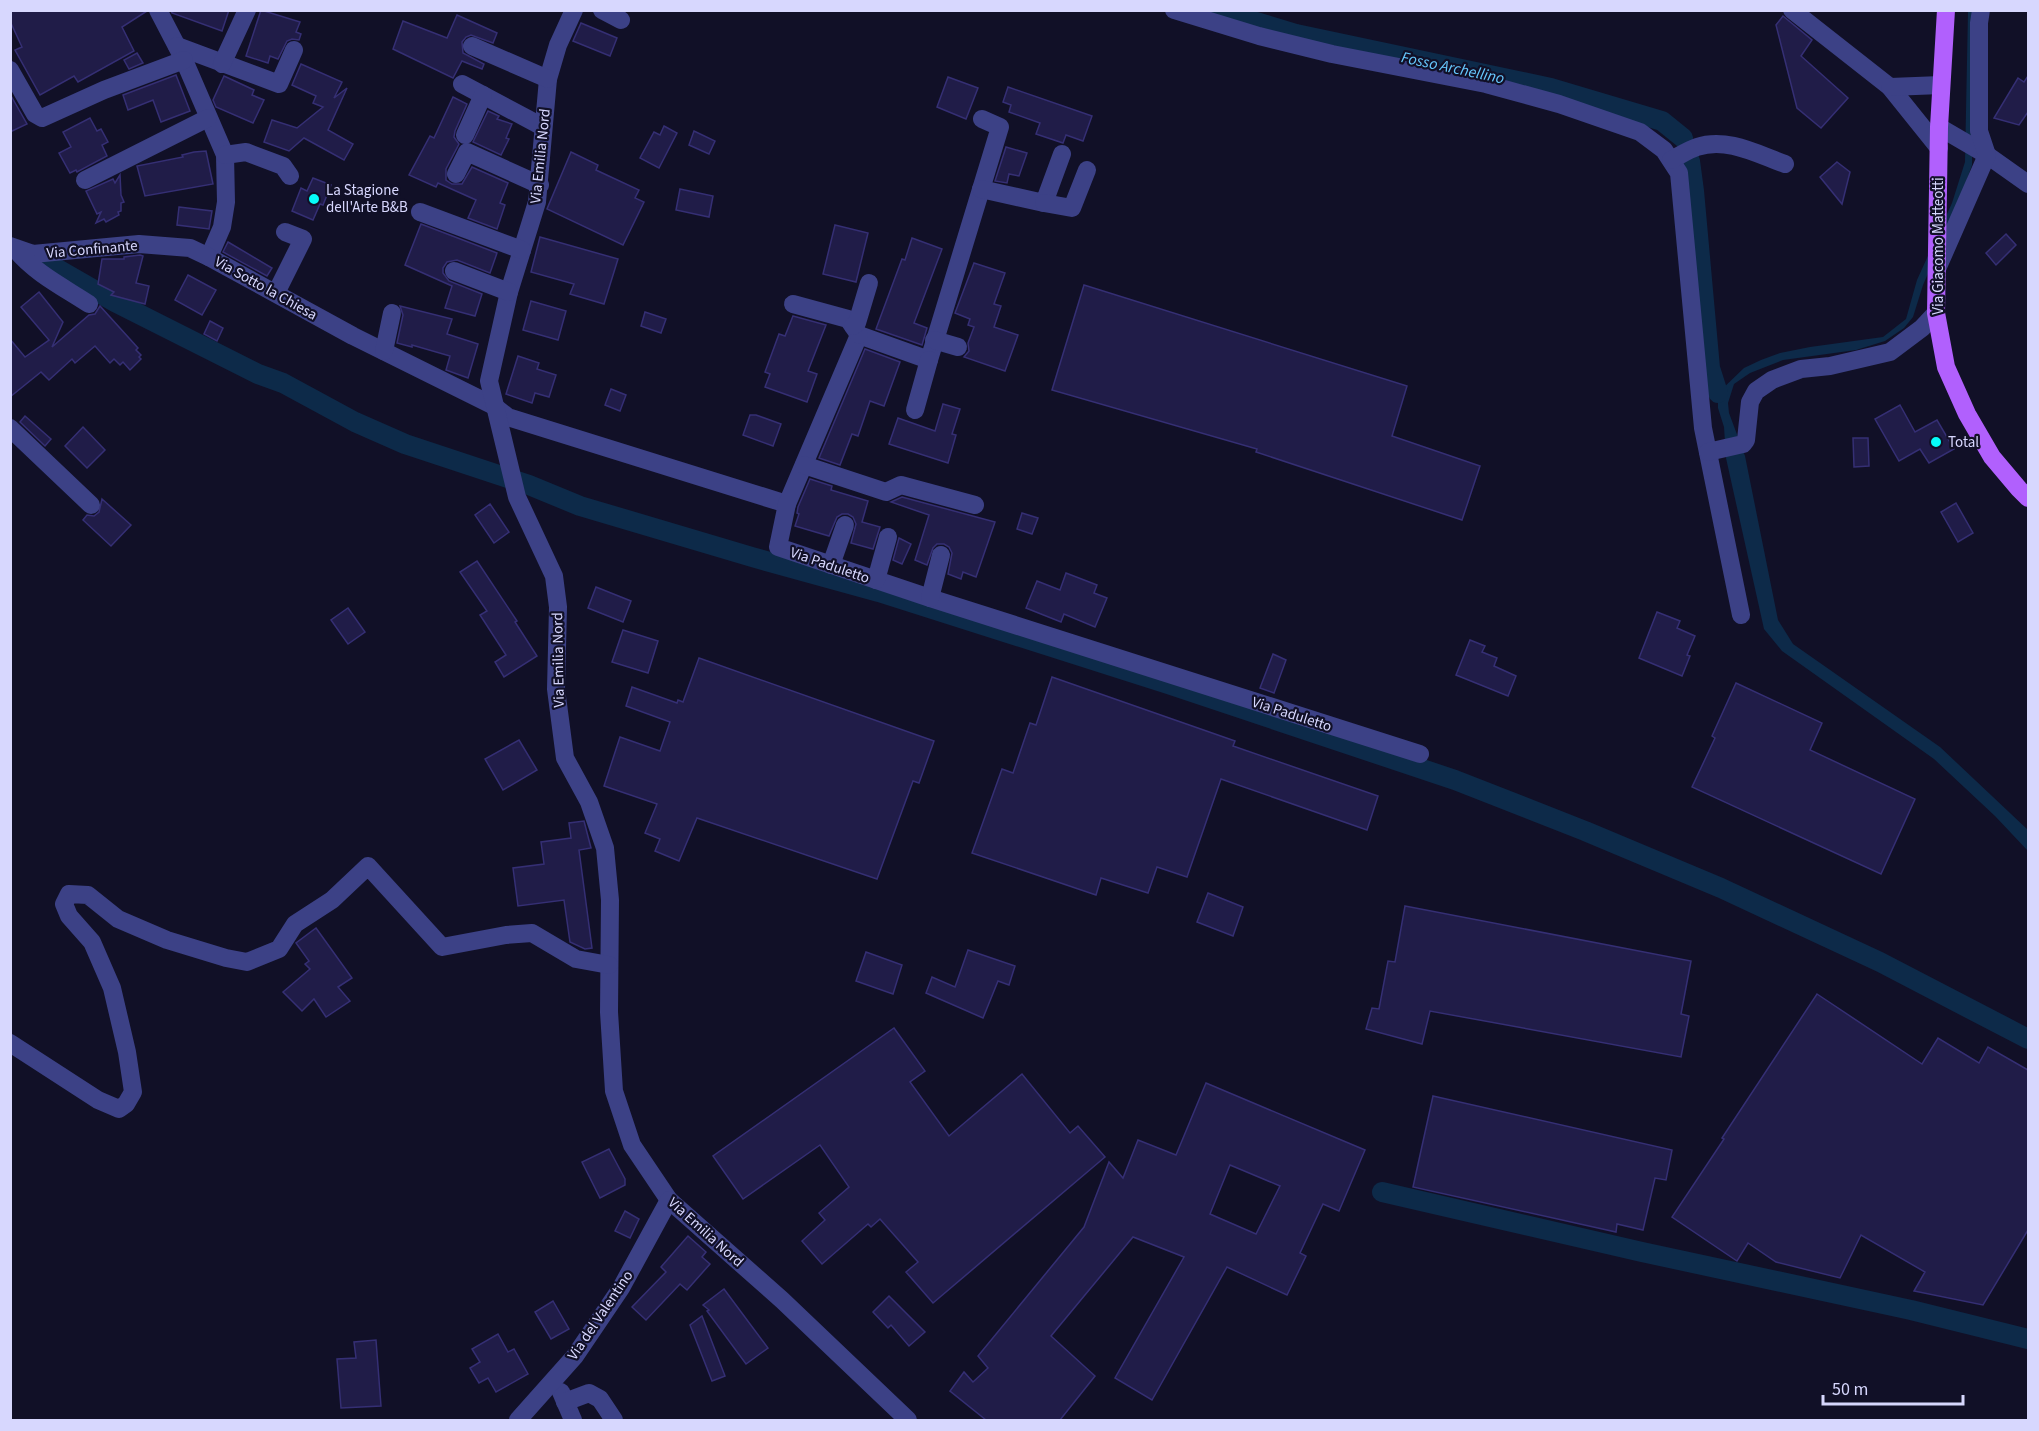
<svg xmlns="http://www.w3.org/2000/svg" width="2039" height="1431" font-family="'Source Sans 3',sans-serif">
<rect width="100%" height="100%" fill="#111027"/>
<polygon fill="#0d2a49" points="1968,11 1974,11 1972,165 1958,205 1923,285 1913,317 1904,328 1885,341 1856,350 1783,360 1750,373 1734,384 1728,403 1729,413 1745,456 1778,620 1793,644 1940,747 2028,830 2028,851 1995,816 1934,759 1782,651 1764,629 1726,458 1724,427 1718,408 1718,393 1744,368 1761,360 1780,353 1810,347 1883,337 1906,319 1917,280 1952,203 1965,162"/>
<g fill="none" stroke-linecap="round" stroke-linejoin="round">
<g stroke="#0d2a49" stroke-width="20">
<polyline points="1216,10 1296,34 1551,88 1662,121 1683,138"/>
<polyline points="1690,161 1694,191 1710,368 1718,393"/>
<polyline points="35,256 115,302 258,374 283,383 355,422 405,444 529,485 580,506 752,557 879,592 1168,684 1455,780 1585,831 1721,888 1880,962 2028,1039"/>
<polyline points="1382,1192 1642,1252 1911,1310 2028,1339"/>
</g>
</g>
<g fill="#201c48" stroke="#352f74" stroke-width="1.5" fill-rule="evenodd">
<polygon points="10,10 147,10 147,11 122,27 134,51 78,82 74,76 40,95 15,50 22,47 10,21"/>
<polygon points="171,10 229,10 222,31 172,13"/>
<polygon points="261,10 300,22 296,32 301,34 299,40 292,39 287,41 278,59 270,56 268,63 246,56"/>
<polygon points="457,15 497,33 493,43 471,35 466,37 462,42 463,53 484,64 482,69 462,61 453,78 393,49 403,21 447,38"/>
<polygon points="1783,16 1812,40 1801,56 1848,98 1821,128 1797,108 1776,25"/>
<polygon points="581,23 617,38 610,56 573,41"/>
<polygon points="137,53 143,63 129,69 124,60"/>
<polygon points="301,64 342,82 334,98 347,88 328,130 353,144 344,160 304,138 289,151 264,142 272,120 297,128 323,107 313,103 316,96 292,85"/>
<polygon points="176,75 190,111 161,122 153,100 128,110 123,95"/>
<polygon points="224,76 254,90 252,95 264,100 253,123 216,107 213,100"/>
<polygon points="2028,76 2028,112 2019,125 1994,118 2018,78 2024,82"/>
<polygon points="948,77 978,88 966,119 937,107"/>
<polygon points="1008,87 1092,116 1083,141 1066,135 1063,143 1036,134 1040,123 1009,112 1011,105 1003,102"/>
<polygon points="10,94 27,124 10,132"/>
<polygon points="453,97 467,104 455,131 454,137 459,144 446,169 446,180 452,184 462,184 472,167 508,183 500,203 505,205 497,229 468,218 476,200 438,183 436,187 409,175 430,136 434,138"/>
<polygon points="488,111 499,116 497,119 512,124 506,138 509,139 501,155 473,142"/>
<polygon points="90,118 97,131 101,129 108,142 102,145 107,156 77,172 76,170 70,173 59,153 71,147 63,132"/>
<polygon points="664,126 677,133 659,168 640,158 654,132 660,135"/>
<polygon points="694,131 715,141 709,154 689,145"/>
<polygon points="1006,147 1027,153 1019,176 1009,174 1007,183 995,181"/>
<polygon points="206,151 213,184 145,196 137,166 183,157 182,155 194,152"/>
<polygon points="571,152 598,165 596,170 639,190 635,198 644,202 623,245 547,209"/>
<polygon points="1837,162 1850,172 1842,204 1820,177"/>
<polygon points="120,175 121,195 124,202 121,203 121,211 118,212 119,215 106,222 104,219 96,223 101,212 97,214 86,191 113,179 115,183"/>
<polygon points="313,178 331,185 323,205 320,204 313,220 292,211 301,188 307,191"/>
<polygon points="680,189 713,196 709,217 676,210"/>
<polygon points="179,207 212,211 209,229 177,225"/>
<polygon points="421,224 497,253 490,273 457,260 447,262 443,268 443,273 449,281 482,294 475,316 445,308 452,286 405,265"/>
<polygon points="835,225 868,233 856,282 823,274"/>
<polygon points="2006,234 2016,245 1996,265 1986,253"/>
<polygon points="540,237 618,259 604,304 570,294 574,284 531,272"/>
<polygon points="912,238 942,249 914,323 927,328 922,345 876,329 902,259 905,260"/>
<polygon points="228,242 272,268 267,276 223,252"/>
<polygon points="140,255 143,256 136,283 149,286 145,304 111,295 114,292 98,284 102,259 124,259 124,257"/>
<polygon points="974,263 1005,273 994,304 1001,306 994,327 1018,335 1005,371 964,357 969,351 968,343 974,327 968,325 970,319 955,313"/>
<polygon points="188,275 216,290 202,315 175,300"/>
<polygon points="1084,285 1407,386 1392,436 1480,466 1462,520 1256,452 1257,449 1052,390"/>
<polygon points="39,292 63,322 52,347 89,315 95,314 100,306 138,348 136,350 141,355 139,357 141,359 130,370 123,362 120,365 114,359 110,363 95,346 75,363 72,359 49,380 41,372 10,397 10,339 25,357 49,340 21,307"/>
<polygon points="531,301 566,311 558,340 523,330"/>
<polygon points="400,306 452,319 447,334 478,344 468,378 446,370 450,356 412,345 412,347 397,343 403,315"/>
<polygon points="645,312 666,319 661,333 641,326"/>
<polygon points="793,316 826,325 808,371 817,374 807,402 765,387 770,374 765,372 779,334 785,336"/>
<polygon points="210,321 223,328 217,341 204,334"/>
<polygon points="865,349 900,362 884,406 870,401 858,436 852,434 840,465 819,458"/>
<polygon points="518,356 539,363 537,369 556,375 549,397 535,393 532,403 506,394"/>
<polygon points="611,389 626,395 620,411 605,405"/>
<polygon points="943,404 960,409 952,434 956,435 948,463 889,444 898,418 935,431"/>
<polygon points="1900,405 1915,432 1937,420 1954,449 1929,463 1920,449 1899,461 1875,419"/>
<polygon points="750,415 756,415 781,424 773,446 743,435"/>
<polygon points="25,416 51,439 45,446 20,422"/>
<polygon points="83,427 105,450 87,468 65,446"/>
<polygon points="1853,438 1868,438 1869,466 1854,467"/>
<polygon points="810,479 832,486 831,490 868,501 862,522 880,527 873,549 851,543 856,524 853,517 848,514 842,514 837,517 829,536 795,526 799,514 797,513 798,507"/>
<polygon points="902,497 995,522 976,577 963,572 961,579 948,574 952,553 949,547 944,544 937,544 933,548 927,565 915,560 929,515 891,502"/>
<polygon points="102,499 131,525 111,546 83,520 87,515 94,516 99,512"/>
<polygon points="1956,503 1973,533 1958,542 1941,512"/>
<polygon points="490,504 509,532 494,543 475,515"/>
<polygon points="1022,513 1038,518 1032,534 1017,529"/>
<polygon points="899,538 911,544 902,564 893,560"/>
<polygon points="477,561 517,621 515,622 537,656 504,677 495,662 506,655 480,615 487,611 460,572"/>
<polygon points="1066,573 1097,585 1094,593 1107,598 1095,627 1064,614 1061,622 1026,608 1037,581 1060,590"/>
<polygon points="596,587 631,601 623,622 588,608"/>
<polygon points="348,608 365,632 348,644 331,620"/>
<polygon points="1657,612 1680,621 1677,628 1695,636 1687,655 1690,656 1682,676 1639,658"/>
<polygon points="623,630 658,641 648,673 612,662"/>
<polygon points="1470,640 1485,646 1482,652 1497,658 1494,666 1516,676 1508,696 1456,675"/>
<polygon points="1273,654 1286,660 1274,693 1260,688"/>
<polygon points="699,658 934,741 919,783 913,781 877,879 697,818 679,861 655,851 660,839 645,833 657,804 604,786 620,737 660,751 670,722 626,706 632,687 677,703 678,700 683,702"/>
<polygon points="1052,677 1235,741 1233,746 1378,796 1367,830 1221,779 1187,877 1157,867 1148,893 1101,878 1096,895 972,853 1002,769 1013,773 1030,723 1036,725"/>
<polygon points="1736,683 1822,723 1810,750 1915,799 1881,874 1692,787 1715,738 1712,736"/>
<polygon points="519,740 537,770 503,790 485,759"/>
<polygon points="584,821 591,848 579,850 592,948 585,949 570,942 564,900 518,906 513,868 544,864 541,842 571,838 569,823"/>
<polygon points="1208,893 1243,907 1233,936 1197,922"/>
<polygon points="1405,906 1691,961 1681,1014 1689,1016 1681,1057 1430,1011 1422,1044 1366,1029 1372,1008 1379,1009 1388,961 1395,962"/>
<polygon points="316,928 352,978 338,987 350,1001 326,1017 314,999 302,1011 283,992 310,969 305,964 309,961 296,943"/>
<polygon points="968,950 1015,966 1009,985 998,981 983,1018 926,993 932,977 955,987"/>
<polygon points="866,952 902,965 893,994 856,981"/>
<polygon points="1817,994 1922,1064 1938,1038 1979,1063 1988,1047 2028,1070 2028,1230 1983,1305 1914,1291 1925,1272 1861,1235 1840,1278 1776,1262 1748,1243 1737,1261 1672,1217 1724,1139 1722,1138"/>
<polygon points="894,1028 925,1071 910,1082 949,1136 1022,1074 1070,1133 1078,1126 1105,1157 933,1303 906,1272 918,1262 880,1219 871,1227 868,1224 822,1264 802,1241 825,1220 819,1213 849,1187 820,1145 743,1199 713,1156"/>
<path d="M1206 1083 1365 1150 1339 1211 1323 1204 1300 1253 1306 1256 1287 1295 1227 1267 1152 1400 1115 1378 1184 1257 1133 1237 1051 1336 1095 1376 1060 1420H986L950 1391 964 1372 973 1382 988 1368 978 1356 1084 1227 1109 1162 1123 1178 1138 1140 1176 1155ZM1230 1165 1280 1186 1256 1234 1210 1214Z"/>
<polygon points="1433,1096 1672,1150 1666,1180 1655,1178 1643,1230 1617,1224 1616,1232 1413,1187"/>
<polygon points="609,1149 625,1179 625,1185 600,1198 582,1162"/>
<polygon points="625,1211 639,1219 630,1238 615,1231"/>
<polygon points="688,1236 706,1252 702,1257 710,1264 687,1290 680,1284 646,1320 632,1307 666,1272 661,1267"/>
<polygon points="724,1289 768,1348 746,1364 707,1311 709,1310 703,1305"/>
<polygon points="889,1296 925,1332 909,1346 891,1325 888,1328 873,1312"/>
<polygon points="553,1301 569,1329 551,1339 535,1312"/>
<polygon points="702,1316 725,1376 712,1381 690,1325"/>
<polygon points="498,1334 508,1352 514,1349 528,1374 496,1392 488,1378 479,1383 470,1368 480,1362 472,1349"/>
<polygon points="376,1340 381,1406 341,1408 337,1359 356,1358 354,1342"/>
</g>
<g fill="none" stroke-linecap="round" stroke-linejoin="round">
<g stroke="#3c4186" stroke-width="18">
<polyline points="158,10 184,60 225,155 226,202 222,227 209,257 353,336 494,406 508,417 787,504"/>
<polyline points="574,10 558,45 548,79 537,202 509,292 489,381 517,497 554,576 558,607 556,689 565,758 589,802 605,848 610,900 609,1012 614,1091 632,1145 669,1200 782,1300 908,1420"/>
<polyline points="602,10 621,20"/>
<polyline points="1174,10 1259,36 1332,54 1486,84 1559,104 1640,132 1664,150 1679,173 1703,428 1741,615"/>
<polyline points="1792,10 1890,87 1939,148"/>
<polyline points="177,46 279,84 294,50"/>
<polyline points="472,46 548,79"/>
<polyline points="222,64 247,10"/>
<polyline points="10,70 35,114 42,118 104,90 184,60"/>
<polyline points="462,84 543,127"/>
<polyline points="1890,87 1941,85"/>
<polyline points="982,119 1000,127 929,360 859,335 787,504 778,547 930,598 1420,754"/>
<polyline points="1939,127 1987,155 2028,184"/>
<polyline points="465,135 483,95"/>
<polyline points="225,155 246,152 283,166 290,176"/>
<path d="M1671 160C1679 156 1688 150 1697 147 1727 137 1757 154 1785 164"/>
<polyline points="456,174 467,152 540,185"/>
<polyline points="85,180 208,118"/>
<polyline points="981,189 1044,203 1062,154"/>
<polyline points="1044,203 1072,208 1087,170"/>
<polyline points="420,212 522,250"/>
<polyline points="10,246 33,254 139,244 190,248 209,257"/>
<path d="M16 250C35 273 63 287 89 304"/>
<polyline points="1937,269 1987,155 1979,131 1979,23 1981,10"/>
<polyline points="454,271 509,292"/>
<polyline points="276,293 303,239 285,232"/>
<polyline points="793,304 848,319 859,335"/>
<polyline points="853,326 857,323 869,283"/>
<polyline points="934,340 958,347"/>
<polyline points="384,351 392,313"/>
<polyline points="915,410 929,360"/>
<polyline points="10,428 91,505"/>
<polyline points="1708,452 1743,444 1746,440 1750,402 1756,391 1772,380 1801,369 1830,366 1890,352 1922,328 1936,313"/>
<polyline points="804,465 886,492 901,485 975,505"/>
<polyline points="831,565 845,525"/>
<polyline points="876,580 888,537"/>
<polyline points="930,598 941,555"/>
<polyline points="10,1043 98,1100 119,1109 126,1104 133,1092 127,1052 112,988 92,942 69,916 64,904 69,894 88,895 118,919 167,940 226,958 247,962 279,949 295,924 332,900 368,866 442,947 506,935 532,933 576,959 609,965"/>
<polyline points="561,1392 573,1420"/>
<polyline points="565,1402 589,1393 600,1399 614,1420"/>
<polyline points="518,1420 575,1356 621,1288 669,1200"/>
</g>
<polyline stroke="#b160fd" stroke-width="18" points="1946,10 1939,127 1936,313 1946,367 1967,414 1992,457 2019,489 2028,498"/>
</g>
<g fill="#06fcf9" stroke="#111027" stroke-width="2">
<circle cx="314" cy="199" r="6"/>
<circle cx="1936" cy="442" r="6"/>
</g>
<g text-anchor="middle" stroke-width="4.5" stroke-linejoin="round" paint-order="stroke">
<g font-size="15" fill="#d7d7fe" stroke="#111027">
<text transform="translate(540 156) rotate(-84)" y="5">Via Emilia Nord</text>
<text transform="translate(1938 246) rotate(-90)" y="5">Via Giacomo Matteotti</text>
<text transform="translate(92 249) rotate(-5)" y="5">Via Confinante</text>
<text transform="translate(266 288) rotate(29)" y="5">Via Sotto la Chiesa</text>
<text transform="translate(830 565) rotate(19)" y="5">Via Paduletto</text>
<text transform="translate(558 660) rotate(-91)" y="5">Via Emilia Nord</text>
<text transform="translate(1292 714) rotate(18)" y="5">Via Paduletto</text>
<text transform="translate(706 1232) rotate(42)" y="5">Via Emilia Nord</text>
<text transform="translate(600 1315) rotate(-56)" y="5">Via del Valentino</text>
</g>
<g font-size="15" fill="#d7d7fe" stroke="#111027" text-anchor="start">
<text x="326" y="195">La Stagione<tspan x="326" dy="17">dell'Arte B&amp;B</tspan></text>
<text x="1948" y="447">Total</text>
</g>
<g font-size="16" font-style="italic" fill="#66c8fd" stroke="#111027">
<text transform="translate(1453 67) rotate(12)" y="6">Fosso Archellino</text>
</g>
</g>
<rect width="2039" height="1431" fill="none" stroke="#d7d7fe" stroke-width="24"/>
<path d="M1823 1395v9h140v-9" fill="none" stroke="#d7d7fe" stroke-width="3"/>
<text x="1832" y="1395" font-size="18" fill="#d7d7fe" stroke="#111027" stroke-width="4.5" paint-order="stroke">50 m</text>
</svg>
